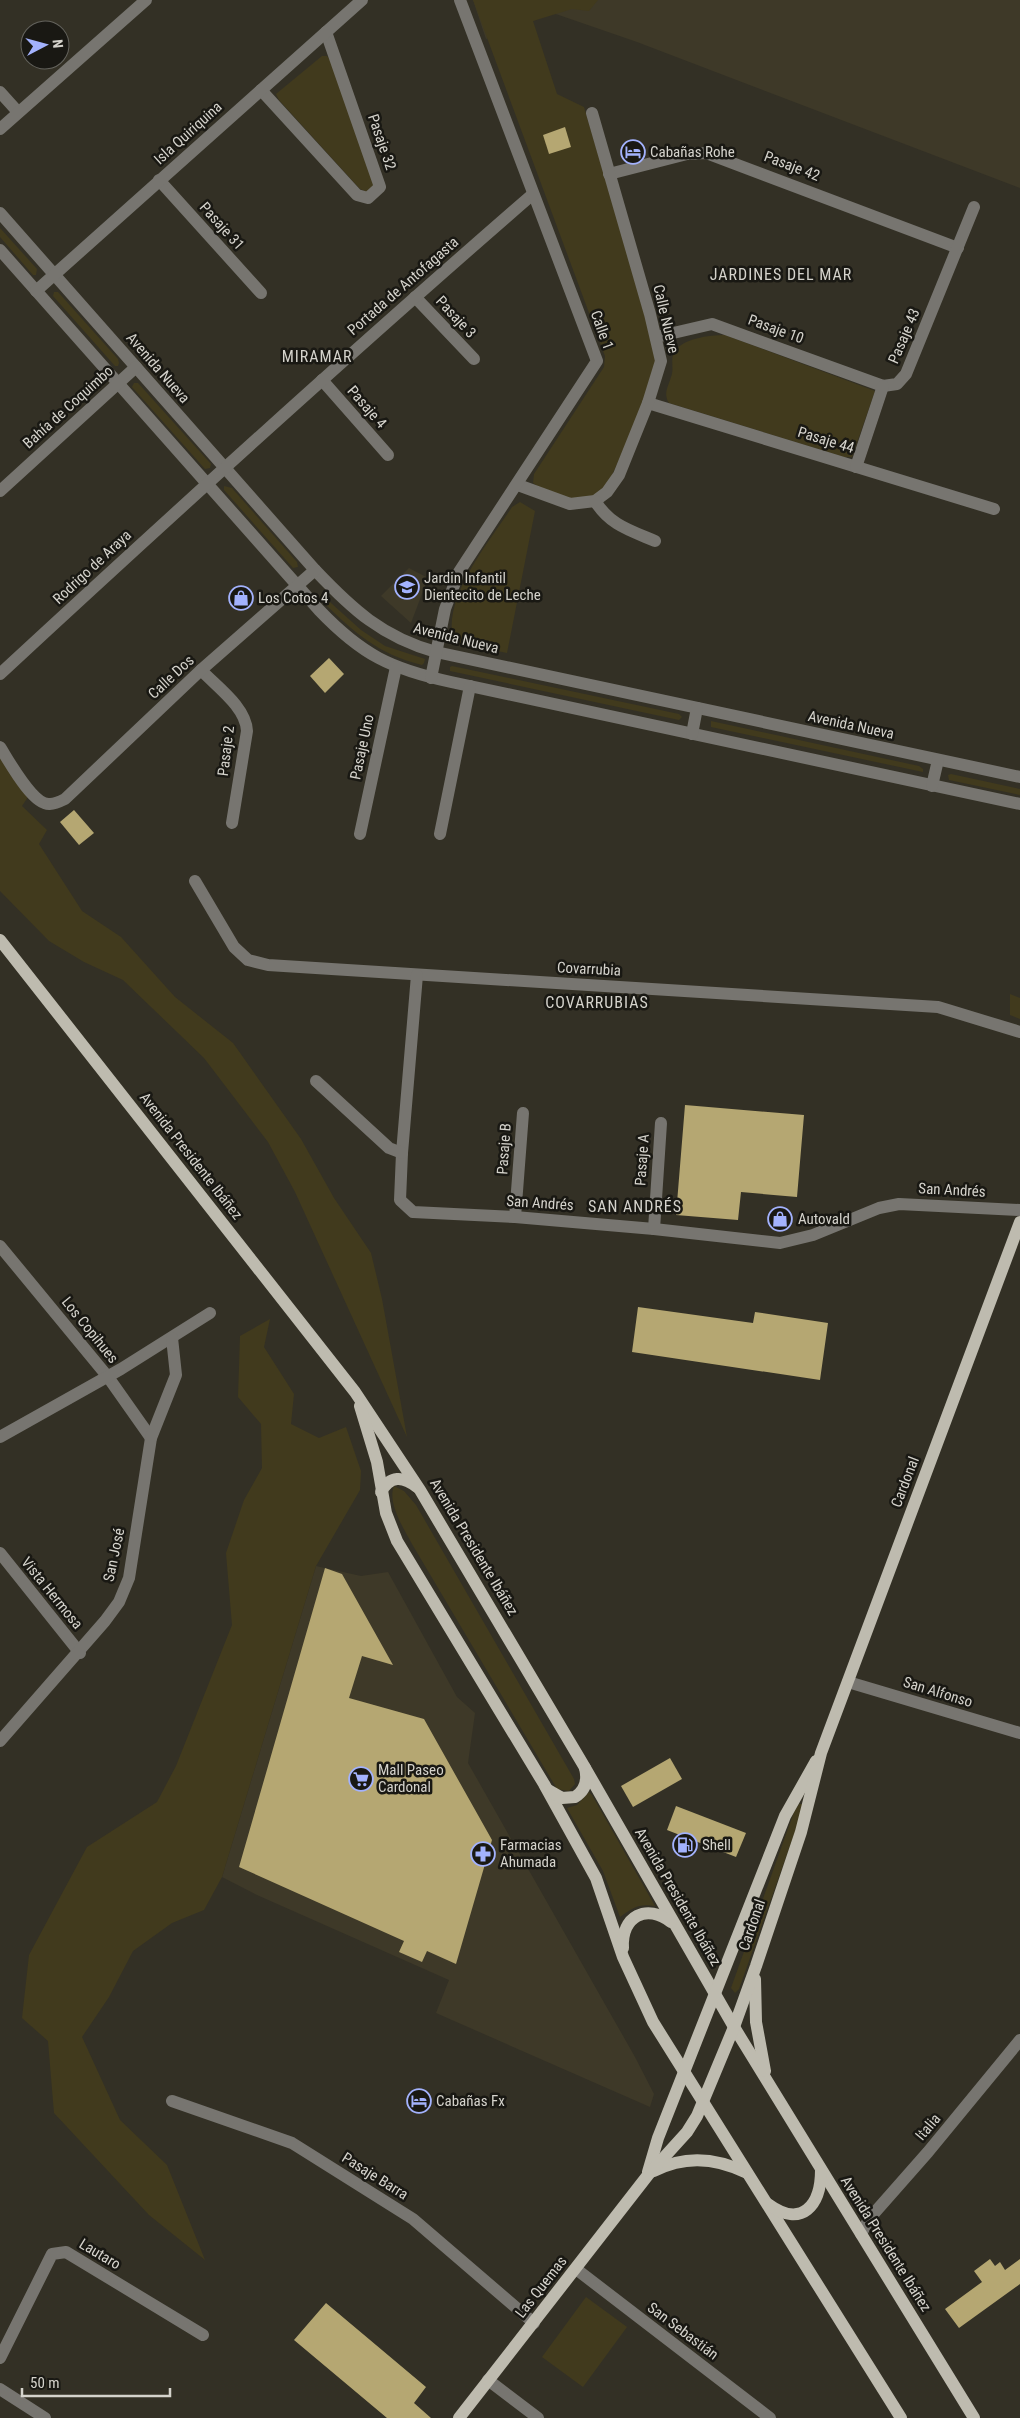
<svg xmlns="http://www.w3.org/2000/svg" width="1020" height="2418" font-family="'Roboto Condensed',sans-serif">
<rect width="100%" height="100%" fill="#333025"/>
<g fill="#3e3928">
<polygon points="473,0 1020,0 1020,188 637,42 553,13 486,39"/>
<polygon points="409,568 428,578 411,623 381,596"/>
<polygon points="316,1566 361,1576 388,1572 457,1697 475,1713 468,1763 635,2057 654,2094 650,2107 436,2013 449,1980 257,1895 222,1877"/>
</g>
<g fill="#413a1d">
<polygon points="473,0 598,0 589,11 572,9 533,21 557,94 584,107 653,338 657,361 645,402 608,484 593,496 572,499 548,493 533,483 534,474 604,367 605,356"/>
<polygon points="322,56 327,56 333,64 374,182 373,188 367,192 360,189 279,100 276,94"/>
<polygon points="0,228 37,269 36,275 33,275 0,237"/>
<polygon points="54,292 58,292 118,359 119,363 118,366 115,366 53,296"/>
<path d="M725 335 875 391 852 457H844L669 403C663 394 668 387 671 377 674 370 671 361 673 355 679 338 711 335 725 335Z"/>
<polygon points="134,383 138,383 211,464 210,468 205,469 132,387"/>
<polygon points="224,486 232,488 297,562 298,567 293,568 224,490"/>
<path d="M520 502 535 511 507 653 459 643 453 639C443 596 490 541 512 507Z"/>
<path d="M321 594 361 630 385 646 422 658 425 659 424 663 422 665C378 654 355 633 323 602L320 597Z"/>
<polygon points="452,666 679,714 682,717 679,720 450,671 450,667"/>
<polygon points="711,721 919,766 923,769 923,772 711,727"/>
<polygon points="0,756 28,797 22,806 47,830 39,844 82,911 121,937 175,997 233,1043 301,1139 334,1198 371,1253 382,1299 407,1437 295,1192 268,1142 204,1058 123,980 84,962 49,941 0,891"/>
<polygon points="951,774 1020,789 1020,795 949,780 948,775"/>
<polygon points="1010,994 1020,998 1020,1019 1010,1015"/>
<polygon points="270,1319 264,1347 294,1394 291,1424 319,1438 346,1427 361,1471 360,1490 316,1566 222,1877 204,1910 172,1923 133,1951 109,1997 82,2037 120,2120 167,2165 205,2260 149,2215 54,2113 48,2041 22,2018 29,1955 87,1847 157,1802 176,1766 232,1625 226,1553 244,1500 262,1468 261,1424 238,1397 240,1336"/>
<path d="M394 1486 404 1491 416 1505 574 1779 575 1784 569 1791 557 1789 412 1544C404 1529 387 1503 394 1486Z"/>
<path d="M589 1792 592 1795 655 1906C639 1903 632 1908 620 1917L603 1871 567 1808 577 1805Z"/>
<polygon points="799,1804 804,1804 796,1829 739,1989 735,1993 731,1988 794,1812"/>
<polygon points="586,2297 627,2327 583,2387 542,2357"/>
</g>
<g fill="#b5a772">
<polygon points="565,127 571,147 549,154 543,135"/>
<polygon points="329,658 344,674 325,693 310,676"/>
<polygon points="74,810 94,833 79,845 60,822"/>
<polygon points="685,1105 804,1115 797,1197 741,1192 738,1220 676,1215"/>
<polygon points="638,1307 753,1323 755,1312 828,1323 820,1380 632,1352"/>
<polygon points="325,1568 342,1574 393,1665 362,1656 349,1698 424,1719 492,1840 456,1964 427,1951 422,1962 399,1952 404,1941 239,1867"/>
<polygon points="670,1758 682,1779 633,1807 621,1786"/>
<polygon points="676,1806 746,1833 736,1857 667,1830"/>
<polygon points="990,2259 995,2266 1000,2262 1005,2270 1020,2259 1020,2284 959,2328 945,2309 982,2282 974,2271"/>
<polygon points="326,2303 426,2387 414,2403 431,2418 387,2418 294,2340"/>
</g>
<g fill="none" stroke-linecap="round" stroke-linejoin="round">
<g stroke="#777570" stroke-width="12">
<polyline points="261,90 357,195 368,198 380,187 379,184 326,32"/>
<polyline points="0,92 18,112"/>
<polyline points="0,129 146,0"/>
<polyline points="609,174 687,154 706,153 958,248"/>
<polyline points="159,180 261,293"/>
<path d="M0 213 315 570C352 609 382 637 436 652L1020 777"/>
<path d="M0 250 319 610C362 655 391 669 451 682L1020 804"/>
<polyline points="36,291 362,0"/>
<polyline points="415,297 474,359"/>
<polyline points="656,337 712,324 883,386 897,384 906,374 974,207"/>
<polyline points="322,380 388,455"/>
<polyline points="648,403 994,509"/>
<polyline points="856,467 883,386"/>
<polyline points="518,485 570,504 595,501 607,492 619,475 648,403 661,361 650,314 592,113"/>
<polyline points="0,491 136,367"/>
<path d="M595 501C610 525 629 530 655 541"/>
<path d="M201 670C217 687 246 707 247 731L232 823"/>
<path d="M0 674C175 512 352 351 533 194"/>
<polyline points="431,678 445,609 459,572 597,361 460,0"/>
<polyline points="692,734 697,708"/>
<path d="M0 747C9 761 33 806 50 804 55 804 61 801 65 799L201 670 315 570"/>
<polyline points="932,786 938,760"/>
<polyline points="360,834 396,667"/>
<polyline points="440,834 470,686"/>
<polyline points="195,881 234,947 248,960 268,965 938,1007 1020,1032"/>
<polyline points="417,975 402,1153 400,1200 413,1212 515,1217 654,1229 780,1243 813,1235 879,1208 899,1204 1020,1210"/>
<polyline points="316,1081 389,1148 402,1153"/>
<polyline points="515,1217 523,1113"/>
<polyline points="654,1229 661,1123"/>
<polyline points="0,1246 108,1377 151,1438"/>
<polyline points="0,1437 121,1369 210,1313"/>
<polyline points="0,1553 80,1653"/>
<polyline points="848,1682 1020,1733"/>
<polyline points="0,1741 105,1621 119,1602 129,1578 151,1438 176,1375 172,1338"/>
<polyline points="172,2101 292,2143 413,2219 534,2323"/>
<polyline points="861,2234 869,2219 928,2152 1020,2040"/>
<polyline points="576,2269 770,2418"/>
<polyline points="0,2358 52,2254 66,2252 203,2335"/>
<polyline points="488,2380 538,2418"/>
<polyline points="0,2389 45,2418"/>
</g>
<g stroke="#bebbaf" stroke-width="12">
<polyline points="0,940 355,1392 420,1490 584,1766 734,2027 974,2418"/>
<polyline points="360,1406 377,1462 386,1513 397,1541 544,1784 596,1878 623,1957 653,2022 901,2418"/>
<path d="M381 1492C390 1475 403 1476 417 1487"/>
<path d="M548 1790 562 1798 575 1797C586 1790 588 1780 585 1768"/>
<path d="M623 1948C621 1916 647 1903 671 1922"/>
<polyline points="755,1979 756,2022 765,2071"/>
<path d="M654 2171C685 2155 717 2158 747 2173"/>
<polyline points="648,2172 658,2138 785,1816 816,1761"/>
<path d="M768 2204C802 2229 821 2205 821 2170"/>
<polyline points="459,2418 648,2175 687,2132 697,2116 734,2027 756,1966 801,1832 821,1753 1020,1222"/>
</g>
</g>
<defs>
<g id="hotel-ring" transform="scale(1.25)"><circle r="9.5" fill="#191813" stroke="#a3b2fd" stroke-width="1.5"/><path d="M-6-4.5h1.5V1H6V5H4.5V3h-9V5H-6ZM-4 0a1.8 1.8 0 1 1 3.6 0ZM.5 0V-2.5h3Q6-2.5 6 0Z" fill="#a3b2fd"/></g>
<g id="school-ring" transform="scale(1.25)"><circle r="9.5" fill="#191813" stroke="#a3b2fd" stroke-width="1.5"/><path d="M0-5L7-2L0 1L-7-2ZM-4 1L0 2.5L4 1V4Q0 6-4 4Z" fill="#a3b2fd"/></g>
<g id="shop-ring" transform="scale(1.25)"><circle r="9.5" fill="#191813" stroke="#a3b2fd" stroke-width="1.5"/><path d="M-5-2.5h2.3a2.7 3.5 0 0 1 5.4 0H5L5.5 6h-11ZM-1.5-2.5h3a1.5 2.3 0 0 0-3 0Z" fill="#a3b2fd"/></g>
<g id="supermarket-ring" transform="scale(1.25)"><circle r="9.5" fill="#191813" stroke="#a3b2fd" stroke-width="1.5"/><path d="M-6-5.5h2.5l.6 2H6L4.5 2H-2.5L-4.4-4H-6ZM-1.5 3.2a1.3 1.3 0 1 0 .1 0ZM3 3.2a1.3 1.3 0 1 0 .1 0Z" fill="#a3b2fd"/></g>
<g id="fuel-ring" transform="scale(1.25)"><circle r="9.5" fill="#191813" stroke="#a3b2fd" stroke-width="1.5"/><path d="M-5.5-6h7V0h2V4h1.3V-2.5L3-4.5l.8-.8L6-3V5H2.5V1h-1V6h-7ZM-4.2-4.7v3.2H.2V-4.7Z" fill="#a3b2fd"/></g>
<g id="pharmacy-ring" transform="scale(1.25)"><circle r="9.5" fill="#191813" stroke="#a3b2fd" stroke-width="1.5"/><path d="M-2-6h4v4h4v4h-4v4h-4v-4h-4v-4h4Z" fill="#a3b2fd"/></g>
</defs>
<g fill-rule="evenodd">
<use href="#hotel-ring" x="633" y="152"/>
<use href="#school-ring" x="407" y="587"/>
<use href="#shop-ring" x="241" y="598"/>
<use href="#shop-ring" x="780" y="1219"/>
<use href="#supermarket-ring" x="361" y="1779"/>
<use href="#fuel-ring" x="685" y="1845"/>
<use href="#pharmacy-ring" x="483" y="1854"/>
<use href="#hotel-ring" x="419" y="2101"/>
</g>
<g text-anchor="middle" stroke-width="5" stroke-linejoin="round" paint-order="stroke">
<g font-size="15" fill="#d5d3cc" stroke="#191813">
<text transform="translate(188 133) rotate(-42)" y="5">Isla Quiriquina</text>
<text transform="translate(382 142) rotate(71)" y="5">Pasaje 32</text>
<text transform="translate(792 166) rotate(21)" y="5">Pasaje 42</text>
<text transform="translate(222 226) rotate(48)" y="5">Pasaje 31</text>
<text transform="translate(403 286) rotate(-41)" y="5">Portada de Antofagasta</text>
<text transform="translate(456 317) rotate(47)" y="5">Pasaje 3</text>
<text transform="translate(666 319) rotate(77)" y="5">Calle Nueve</text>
<text transform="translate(776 329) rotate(20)" y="5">Pasaje 10</text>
<text transform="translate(602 330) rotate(70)" y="5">Calle 1</text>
<text transform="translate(904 336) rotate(-67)" y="5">Pasaje 43</text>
<text transform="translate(158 368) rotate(49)" y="5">Avenida Nueva</text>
<text transform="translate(68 407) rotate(-42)" y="5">Bahía de Coquimbo</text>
<text transform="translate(367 407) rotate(49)" y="5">Pasaje 4</text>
<text transform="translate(826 440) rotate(17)" y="5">Pasaje 44</text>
<text transform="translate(92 567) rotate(-43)" y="5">Rodrigo de Araya</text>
<text transform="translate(456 638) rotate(14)" y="5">Avenida Nueva</text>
<text transform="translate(171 677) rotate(-43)" y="5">Calle Dos</text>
<text transform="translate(851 725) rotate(12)" y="5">Avenida Nueva</text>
<text transform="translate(362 747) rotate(-78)" y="5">Pasaje Uno</text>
<text transform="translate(226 751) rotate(-83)" y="5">Pasaje 2</text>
<text transform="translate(589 969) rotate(3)" y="5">Covarrubia</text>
<text transform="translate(504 1149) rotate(-86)" y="5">Pasaje B</text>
<text transform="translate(191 1156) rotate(52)" y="5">Avenida Presidente Ibáñez</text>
<text transform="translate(642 1160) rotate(-86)" y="5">Pasaje A</text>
<text transform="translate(952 1190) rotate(3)" y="5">San Andrés</text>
<text transform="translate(540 1203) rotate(4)" y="5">San Andrés</text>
<text transform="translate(90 1330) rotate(51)" y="5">Los Copihues</text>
<text transform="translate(905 1482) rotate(-69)" y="5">Cardonal</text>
<text transform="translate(474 1547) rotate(59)" y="5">Avenida Presidente Ibáñez</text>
<text transform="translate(114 1555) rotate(-78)" y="5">San José</text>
<text transform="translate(52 1593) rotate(51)" y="5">Vista Hermosa</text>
<text transform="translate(938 1692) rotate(17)" y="5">San Alfonso</text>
<text transform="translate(678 1897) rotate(60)" y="5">Avenida Presidente Ibáñez</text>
<text transform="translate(752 1925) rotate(-71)" y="5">Cardonal</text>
<text transform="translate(928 2127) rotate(-50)" y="5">Italia</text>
<text transform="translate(375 2176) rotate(32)" y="5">Pasaje Barra</text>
<text transform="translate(886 2244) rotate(58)" y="5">Avenida Presidente Ibáñez</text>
<text transform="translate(100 2254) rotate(31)" y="5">Lautaro</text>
<text transform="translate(541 2287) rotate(-52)" y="5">Las Quemas</text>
<text transform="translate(683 2331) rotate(37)" y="5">San Sebastián</text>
</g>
<g font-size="15" fill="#d5d3cc" stroke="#191813" text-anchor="start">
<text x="650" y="157">Cabañas Rohe</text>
<text x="424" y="583">Jardin Infantil<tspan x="424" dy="17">Dientecito de Leche</tspan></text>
<text x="258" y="603">Los Cotos 4</text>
<text x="798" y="1224">Autovald</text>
<text x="378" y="1775">Mall Paseo<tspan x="378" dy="17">Cardonal</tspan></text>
<text x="500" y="1850">Farmacias<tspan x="500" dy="17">Ahumada</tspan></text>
<text x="702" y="1850">Shell</text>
<text x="436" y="2106">Cabañas Fx</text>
</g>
<g font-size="16" letter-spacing="1" fill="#d5d3cc" stroke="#191813">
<text x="781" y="280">JARDINES DEL MAR</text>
<text x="317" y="362">MIRAMAR</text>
<text x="597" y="1008">COVARRUBIAS</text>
<text x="635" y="1212">SAN ANDRÉS</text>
</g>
</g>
<g transform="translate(45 45) rotate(84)"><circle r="24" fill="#191813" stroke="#64635d"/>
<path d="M0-4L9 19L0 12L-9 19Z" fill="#a3b2fd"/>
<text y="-8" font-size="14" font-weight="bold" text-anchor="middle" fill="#d5d3cc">N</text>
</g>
<path d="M22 2388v8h148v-8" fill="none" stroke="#d5d3cc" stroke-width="2.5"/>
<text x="30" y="2388" font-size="15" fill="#d5d3cc" stroke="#191813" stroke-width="4" paint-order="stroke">50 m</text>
</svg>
